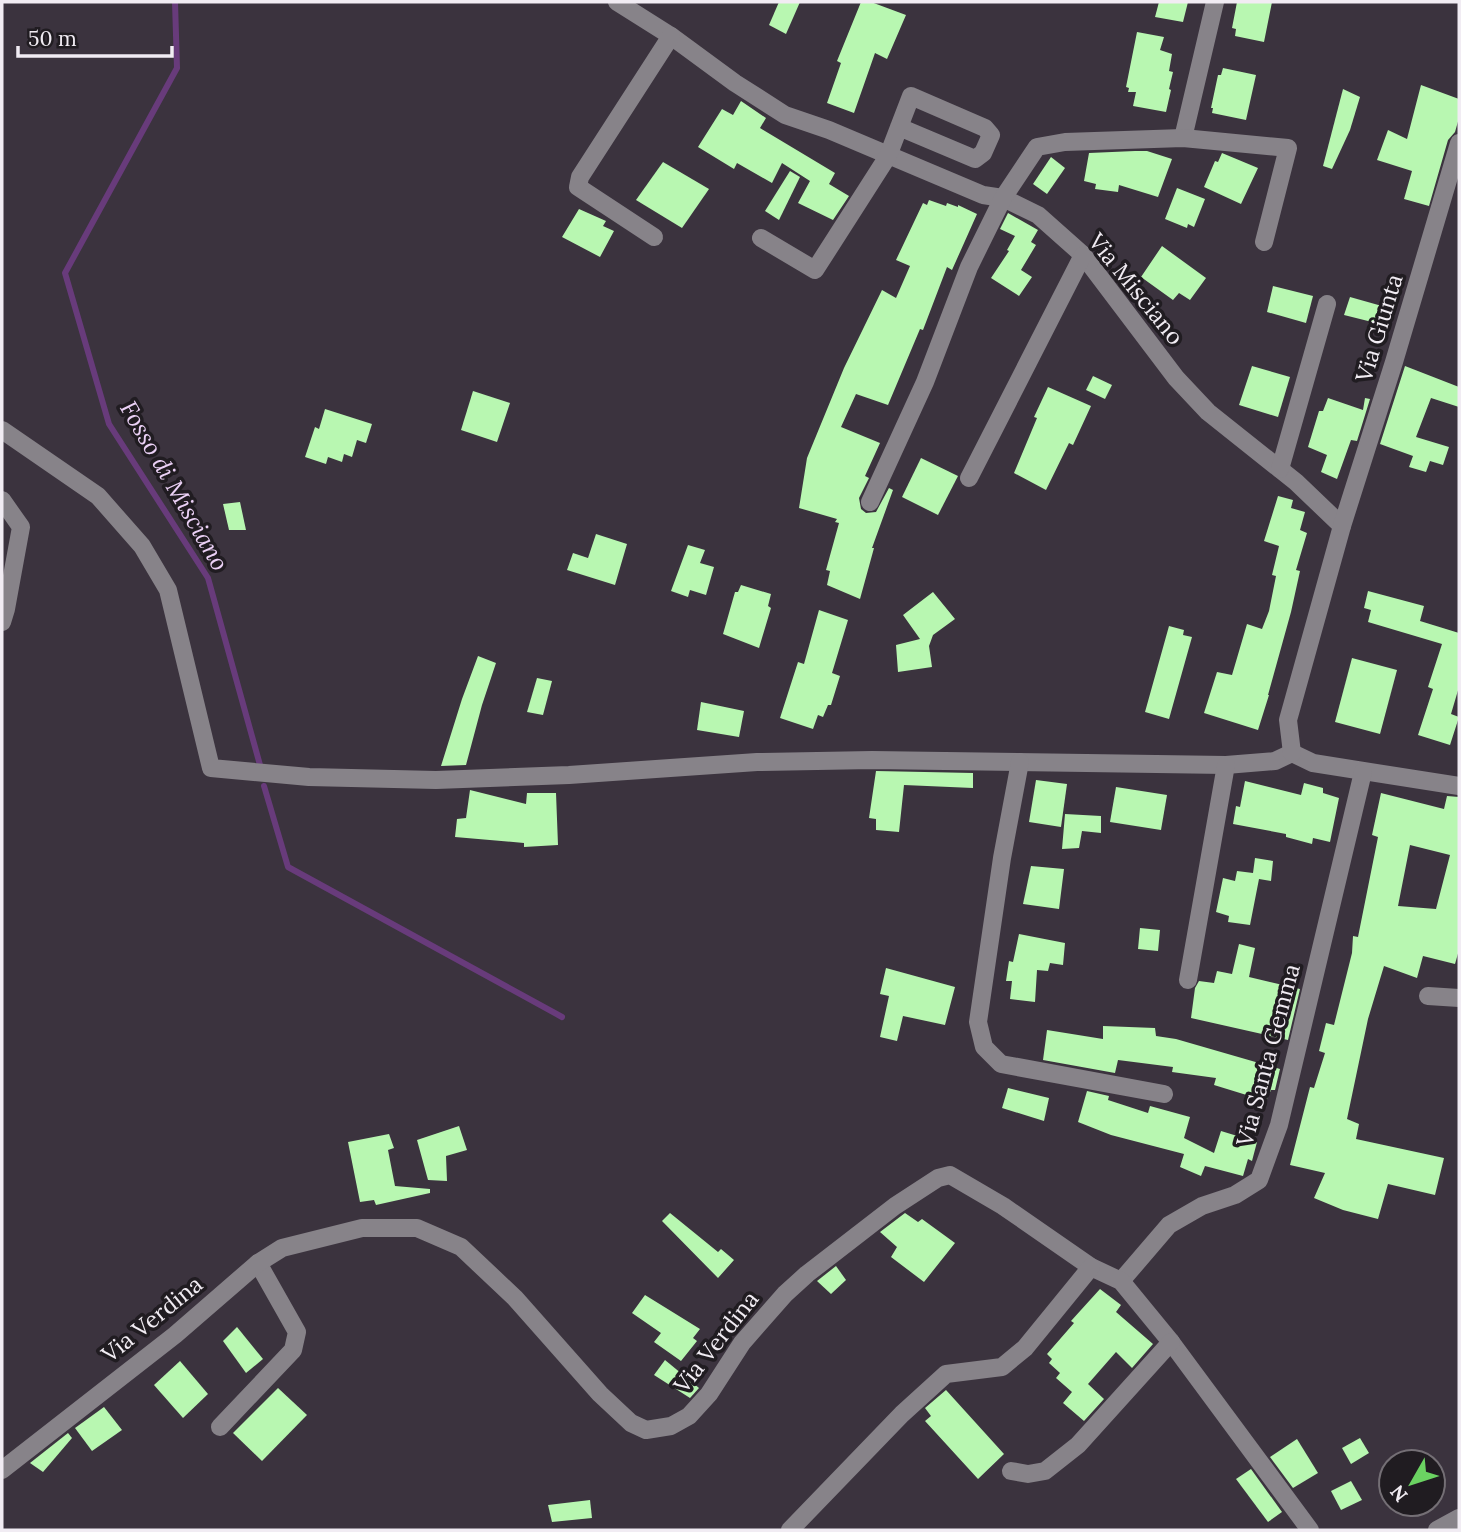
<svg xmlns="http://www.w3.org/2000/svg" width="1461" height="1532" font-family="Lora,serif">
<rect width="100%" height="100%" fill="#3b333e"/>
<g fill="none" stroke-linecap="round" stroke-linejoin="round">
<g stroke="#683b7b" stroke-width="6">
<polyline points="175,2 177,68 65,273 109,424 208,578 260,765"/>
<polyline points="264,786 288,867 562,1017"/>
</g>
</g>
<g fill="#b8f7b1" fill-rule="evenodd">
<polygon points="779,2 800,2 786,34 769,25"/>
<polygon points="861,2 871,2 906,15 887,59 875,53 854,113 827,103 841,63 837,61"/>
<polygon points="1159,2 1188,2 1183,22 1155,17"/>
<polygon points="1237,2 1272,2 1264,42 1235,36 1236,29 1232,28"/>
<polygon points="1137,32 1164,37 1160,50 1172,54 1169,71 1173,72 1169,89 1171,90 1166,112 1133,106 1136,92 1128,92 1129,88 1126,87"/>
<polygon points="1223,68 1256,75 1246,120 1212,113 1213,108 1211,108 1218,75 1221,75"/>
<polygon points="1421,85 1459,99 1459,118 1455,132 1448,140 1429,206 1404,199 1412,171 1377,160 1388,130 1407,139"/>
<polygon points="1343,89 1360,97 1350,130 1332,169 1323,166"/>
<polygon points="741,101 766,118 760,128 835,173 829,184 849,196 833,220 798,203 810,181 782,163 772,183 737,163 734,169 698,147 722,109 733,115"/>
<polygon points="1135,151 1147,151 1172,159 1158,197 1119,185 1118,192 1095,189 1096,184 1084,181 1089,153"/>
<polygon points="1222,153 1258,168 1241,204 1204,187 1215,161 1218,162"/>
<polygon points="1051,157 1065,168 1047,194 1033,184"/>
<polygon points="663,162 709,189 682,228 636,200"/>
<polygon points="790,171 800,177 779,220 765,211"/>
<polygon points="1177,188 1205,199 1194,227 1188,224 1187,228 1165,219"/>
<polygon points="929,200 946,206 947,203 958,207 958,205 977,214 952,270 947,267 923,330 920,329 888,405 856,394 841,427 880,443 865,476 869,478 859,498 861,509 866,513 876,512 889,488 893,490 872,548 874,548 860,599 827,585 830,571 826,570 839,523 835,522 837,519 799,508 807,458 844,368 882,290 896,298 910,266 896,260 923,203 927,205"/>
<polygon points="579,209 606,221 603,226 614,231 600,257 562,237"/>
<polygon points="1008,213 1038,230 1031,242 1036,245 1021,270 1032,277 1019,296 991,278 1009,251 1007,250 1015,236 1000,229"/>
<polygon points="1162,246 1206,278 1190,300 1179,293 1173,300 1141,277"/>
<polygon points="1273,286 1313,296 1306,323 1267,312"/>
<polygon points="1350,297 1389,308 1384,325 1344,315"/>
<polygon points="1252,366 1290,377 1278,417 1239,405"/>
<polygon points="1405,366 1459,387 1459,407 1431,398 1416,437 1449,447 1443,465 1430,461 1426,472 1409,467 1413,456 1380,444"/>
<polygon points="1093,376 1112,385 1105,399 1086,390"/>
<polygon points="1048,387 1091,406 1073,445 1069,443 1046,490 1014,473 1037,418 1034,417"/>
<polygon points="473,391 510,403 497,442 461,430"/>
<polygon points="1328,398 1363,410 1365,398 1370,399 1357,441 1351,440 1337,479 1321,472 1327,455 1308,447 1319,411 1323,411"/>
<polygon points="325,409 372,424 366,443 357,440 352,457 344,454 342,462 328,457 326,464 305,457 315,427 319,429"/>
<polygon points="921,458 958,476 938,515 902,497"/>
<polygon points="1278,496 1293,500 1291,508 1305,512 1300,530 1307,533 1296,570 1300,571 1291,612 1268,695 1269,695 1258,730 1204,713 1217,672 1232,675 1247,624 1262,629 1269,611 1276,576 1272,575 1279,546 1264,541"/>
<polygon points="240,502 246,530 229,530 223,504"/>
<polygon points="596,534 627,544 615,585 567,570 573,553 588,558"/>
<polygon points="688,545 705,550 700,563 714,567 706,595 690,590 688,597 671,591"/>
<polygon points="741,585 771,594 768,606 771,608 759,648 723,634 735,592 738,592"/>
<polygon points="1368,591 1424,606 1420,621 1459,633 1459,687 1451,714 1459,717 1450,745 1418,735 1433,689 1428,687 1442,644 1368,622 1371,610 1364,608"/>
<polygon points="933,592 955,619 933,635 929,646 932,667 898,672 896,645 920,639 903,615"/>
<polygon points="819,610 848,620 832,673 840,676 831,705 828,705 823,717 818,715 813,729 780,718 798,662 804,664"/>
<polygon points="1169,626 1184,630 1183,635 1192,637 1169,719 1145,712"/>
<polygon points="478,656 496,663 482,705 466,765 441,766 462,699"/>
<polygon points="1352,658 1397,670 1380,734 1335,722"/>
<polygon points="537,678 552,681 543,715 527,712"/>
<polygon points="701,702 744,711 739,737 697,730"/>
<polygon points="876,771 973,773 973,788 904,785 899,832 876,830 876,819 869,818"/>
<polygon points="1036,780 1067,784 1061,827 1029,822"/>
<polygon points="1245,781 1301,795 1304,783 1323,788 1323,793 1339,798 1330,842 1313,838 1312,844 1286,837 1286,834 1233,824 1236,806 1240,807"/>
<polygon points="1116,787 1167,795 1161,830 1110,822"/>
<polygon points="470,790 526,804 527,793 556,793 558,845 524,847 524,843 455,837 457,819 466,818"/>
<path d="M1381 793 1444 809 1447 796 1459 797V950L1455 964 1423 956 1417 978 1384 966 1368 1019 1347 1119 1359 1124 1356 1139 1444 1158 1435 1195 1388 1184 1378 1219 1343 1210 1314 1198 1325 1173 1290 1165 1310 1087 1314 1088 1325 1053 1319 1051 1326 1023 1334 1025 1352 953 1353 936 1358 937 1378 837 1372 835ZM1410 845 1450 855 1436 909 1398 906Z"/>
<polygon points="1065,814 1101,816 1101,833 1082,831 1079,848 1062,849"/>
<polygon points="1255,858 1273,861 1271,881 1259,879 1250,925 1228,922 1229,916 1216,912 1223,878 1235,881 1237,871 1253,873"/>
<polygon points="1031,866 1064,869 1059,909 1023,904"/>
<polygon points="1140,928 1160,930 1158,951 1138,949"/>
<polygon points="1019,934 1065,943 1063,965 1050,963 1048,971 1037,970 1035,1002 1010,999 1012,981 1006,981 1009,961 1013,962"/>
<polygon points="1239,944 1255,948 1249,977 1300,989 1288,1040 1191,1018 1195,988 1199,981 1214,983 1217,971 1232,974"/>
<polygon points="886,968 955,987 945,1025 903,1016 897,1041 880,1037 889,996 880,994"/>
<polygon points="1103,1026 1155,1028 1156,1036 1176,1039 1280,1069 1275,1090 1271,1090 1266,1101 1214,1085 1216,1078 1172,1072 1173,1067 1118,1060 1115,1073 1043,1060 1047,1030 1103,1039"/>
<polygon points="1008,1088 1049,1098 1044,1121 1002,1108"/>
<polygon points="1087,1091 1109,1096 1108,1100 1148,1113 1150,1106 1190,1117 1184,1138 1214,1153 1221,1131 1257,1142 1252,1161 1248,1159 1243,1176 1205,1166 1201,1176 1180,1167 1184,1154 1111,1135 1078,1122"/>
<polygon points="459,1126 467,1150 446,1156 447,1181 428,1180 417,1140"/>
<polygon points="389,1134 394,1148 388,1150 395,1186 430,1189 430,1193 376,1205 374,1200 360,1202 348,1142"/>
<polygon points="670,1213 718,1252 721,1249 734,1260 718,1278 662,1221"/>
<polygon points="905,1213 918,1222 922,1219 955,1243 924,1282 891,1257 897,1247 880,1232"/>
<polygon points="836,1266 846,1280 831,1294 817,1281"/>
<polygon points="1100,1289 1121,1305 1116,1312 1153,1344 1132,1368 1116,1352 1088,1384 1104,1399 1084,1421 1063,1403 1072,1392 1056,1378 1060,1373 1049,1363 1052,1359 1047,1354 1074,1323 1071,1321"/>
<polygon points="645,1295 700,1329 693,1338 697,1341 681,1361 654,1342 661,1333 632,1313"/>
<polygon points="237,1327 263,1359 246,1373 223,1341"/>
<polygon points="665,1360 699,1388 690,1398 654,1375"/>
<polygon points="180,1361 208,1394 183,1418 154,1385"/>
<polygon points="278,1388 307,1415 262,1461 233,1433"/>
<polygon points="946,1390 1004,1454 978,1479 925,1421 931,1416 925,1408"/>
<polygon points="104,1407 122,1430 92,1451 75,1428"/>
<polygon points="68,1433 72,1438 43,1472 30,1463"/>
<polygon points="1360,1438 1369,1453 1351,1464 1342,1448"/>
<polygon points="1297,1439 1318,1473 1293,1488 1270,1457"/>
<polygon points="1251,1469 1282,1512 1268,1522 1236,1479"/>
<polygon points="1351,1481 1362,1500 1341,1510 1331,1491"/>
<polygon points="590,1500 592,1518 552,1522 548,1505"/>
</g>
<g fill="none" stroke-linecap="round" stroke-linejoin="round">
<g stroke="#878389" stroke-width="18">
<polyline points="617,2 671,36 735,83 785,115 829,130 983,195 1003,198 1038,215 1083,255 1176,378 1208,412 1296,482 1342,526"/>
<polyline points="1183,138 1215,2"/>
<polyline points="654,237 578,187 580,177 671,36"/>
<polyline points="761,238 815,270 888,156 911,96 985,128 991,135 983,153 975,159 899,127"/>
<polyline points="2,430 98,496 142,546 168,590 211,768 309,777 436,780 569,775 757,762 872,760 1226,765 1275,761 1292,753 1313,763 1459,786"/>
<polyline points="1280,469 1327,304"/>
<polyline points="969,478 1083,255"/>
<polyline points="2,500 21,527 6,609 2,622"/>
<polyline points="870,502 925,382 969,267 1003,198 1037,147 1065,142 1183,138 1288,148 1264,242"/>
<polyline points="1292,753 1288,720 1342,526 1394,362 1459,143"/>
<polyline points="1020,762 1002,858 978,1022 984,1047 1001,1064 1164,1094"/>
<polyline points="1188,980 1226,765"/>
<polyline points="1428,996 1459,998"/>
<polyline points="1121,1281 1169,1225 1202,1206 1235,1195 1259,1180 1279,1125 1363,772"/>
<polyline points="220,1427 293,1350 297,1332 258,1263"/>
<polyline points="2,1470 175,1335 258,1263 282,1248 362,1228 417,1228 461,1247 515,1298 600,1394 631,1423 646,1430 671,1426 689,1416 709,1394 742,1343 785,1294 807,1274 895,1206 938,1178 950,1175 1003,1206 1091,1267 1121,1281 1171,1342 1310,1530"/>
<polyline points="1011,1471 1028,1474 1045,1471 1078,1445 1171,1342"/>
<polyline points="790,1530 902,1414 946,1374 1002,1367 1025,1348 1091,1267"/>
<polyline points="1437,1530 1459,1518"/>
</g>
</g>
<g text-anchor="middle" stroke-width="7" stroke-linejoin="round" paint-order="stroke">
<g font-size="23" fill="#f1ecf3" stroke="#201c21">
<text transform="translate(1136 289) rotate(51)" y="8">Via Misciano</text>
<text transform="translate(1379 328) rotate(-73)" y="8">Via Giunta</text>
<text transform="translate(1268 1055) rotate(-75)" y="8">Via Santa Gemma</text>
<text transform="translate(152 1319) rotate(-39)" y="8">Via Verdina</text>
<text transform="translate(716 1342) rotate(-52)" y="8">Via Verdina</text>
</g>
<g font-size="24" font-style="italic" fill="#ecd2f7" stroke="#201c21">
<text transform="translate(174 486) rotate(60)" y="8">Fosso di Misciano</text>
</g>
</g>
<rect width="1461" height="1532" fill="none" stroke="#f1ecf3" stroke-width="7"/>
<g transform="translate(1412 1483) rotate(231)"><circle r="33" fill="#201c21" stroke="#746f75" stroke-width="2"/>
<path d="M0-5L12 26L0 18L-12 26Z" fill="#6bd362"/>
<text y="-10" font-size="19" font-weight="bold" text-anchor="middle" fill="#f1ecf3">N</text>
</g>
<path d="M18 46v10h154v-10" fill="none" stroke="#f1ecf3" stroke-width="3.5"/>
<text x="28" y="46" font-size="21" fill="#f1ecf3" stroke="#201c21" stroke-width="5" paint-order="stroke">50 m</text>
</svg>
